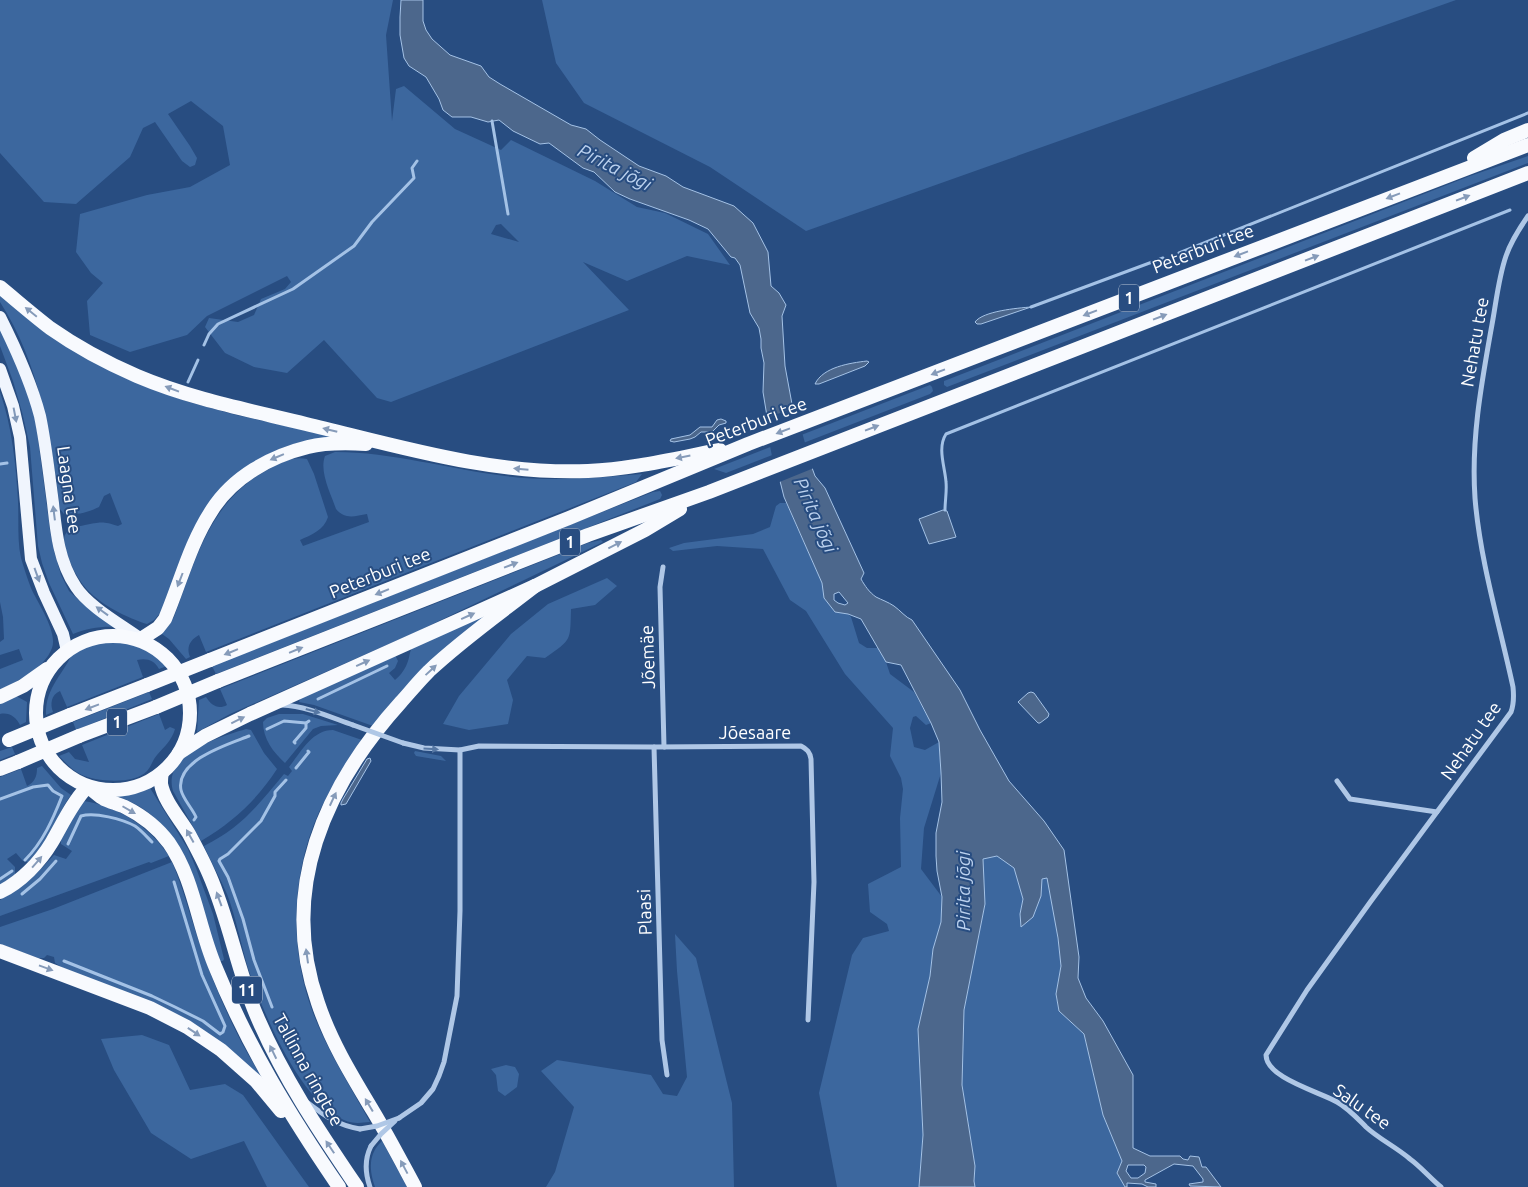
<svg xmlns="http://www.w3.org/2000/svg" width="1528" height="1187" font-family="Ubuntu,sans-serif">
<rect width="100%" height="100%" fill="#284d81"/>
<g fill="#3c679e" fill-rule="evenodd">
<path d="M0 0H393L386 35 392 121 396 89 404 86 455 129 501 150 511 140 595 181 637 207 665 213 708 234 730 265 687 256 627 281 583 262 629 310 391 402 377 398 324 340 287 373 254 367 225 353 205 327 209 318 238 322 254 315 261 299 285 289 291 282 287 276 207 316 187 335 130 352 90 335 87 301 103 283 91 273 76 252 80 214 147 195 190 187 230 165 223 126 191 101 168 114 190 146 197 158 195 165 190 167 182 161 155 122 143 128 130 157 76 204 44 202 0 153ZM501 224 519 242 491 234 496 225Z"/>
<polygon points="542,0 1456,0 806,231 710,167 584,103 556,63"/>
<polygon points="1528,156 1528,163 947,387 944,385 944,381 1470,176"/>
<path d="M0 295 82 355 144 386 189 402 236 415 337 437C291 440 264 452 229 481L162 611 154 620 147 624C133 620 110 609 99 600 82 588 72 570 66 550 65 545 63 539 65 535 69 527 77 527 85 525 100 522 103 521 118 526L122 524 110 493 104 496 99 507C87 513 77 515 64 514L60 509C51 438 40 364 0 302Z"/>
<path d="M0 327 24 383 35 416 50 530 54 551 61 575 69 591 83 604 118 627C101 626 88 628 73 634L49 583 42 563 38 546 30 447 22 412 13 381 0 346Z"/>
<polygon points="930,385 932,387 933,391 930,394 726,473 714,469"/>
<path d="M0 392C12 427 16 464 18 501 19 520 17 540 21 558 24 568 27 578 31 588 37 602 58 632 52 648 44 669 19 680 0 690V669L23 660 19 649 0 655V642L4 639 3 617 0 602Z"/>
<path d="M335 452C392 452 448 469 505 476 551 482 596 478 642 474L636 482 206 652 199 635C190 640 186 647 190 657L186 659 169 639 162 634V632L169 625 174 617C196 559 210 499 271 468 283 462 293 456 307 459L314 474 328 517C324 530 311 535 300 540L303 546 369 522 367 514C355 516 345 520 336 509 331 494 319 472 325 456Z"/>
<polygon points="660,491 662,495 660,499 216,674 212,666 653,492"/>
<polygon points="780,503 786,503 822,583 824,598 835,612 848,614 851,617 859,643 867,648 878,648 886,662 890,674 914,692 931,723 926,725 916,716 913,717 910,728 914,747 925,750 939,742 941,773 924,828 921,869 942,897 941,922 933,949 930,976 918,1029 923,1135 919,1187 837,1187 819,1093 852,955 863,938 889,931 887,924 870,912 868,884 901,867 900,818 903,789 901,778 890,756 893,728 845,674 806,611 790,600 763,549 717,546 673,551 669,548 684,543 753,534 770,527 776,506"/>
<path d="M601 540 603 542 416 632 230 714 197 732 199 700 206 697C211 705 218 710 227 705L220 689 588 543Z"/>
<path d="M607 578 617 586 595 605 571 609C570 642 572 639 545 658L527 656 507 680 513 700 508 724 469 730 443 724 459 696 511 634 548 604Z"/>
<path d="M496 609 373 726 314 705 299 702 301 696 395 655 398 661 395 668 389 673 395 680C401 675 406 668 408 661 410 656 409 653 412 648Z"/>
<path d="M113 639C134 643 153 649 167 666L159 669C154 660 147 658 137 660L143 677 67 707 60 691C51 695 50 704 53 712L46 715C45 686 65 674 74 649L94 642Z"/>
<polygon points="149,692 152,699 76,730 73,722"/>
<path d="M16 696 27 702 26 722 20 725C16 717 9 712 0 714V703Z"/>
<path d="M159 714 165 730 170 727 175 729C172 740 164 747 157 755 153 759 151 767 147 771 134 785 96 782 80 774 72 770 66 763 59 756L69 752 75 759 89 762 82 745Z"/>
<path d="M279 714H303L338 725 321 726 313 729 285 763C273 752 263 739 263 722L267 718Z"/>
<path d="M246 729 251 730 264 753 277 769C256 801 234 821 201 841L173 791C162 753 220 737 246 729Z"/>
<path d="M333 730 362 740C346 763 331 787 319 812 291 874 289 950 313 1013 328 1052 350 1086 370 1122 360 1123 353 1124 344 1120 300 1102 262 1010 248 968 241 944 236 918 227 894 220 878 211 862 204 846 242 827 257 806 284 774L288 776 292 771 289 767C301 752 312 730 333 730Z"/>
<polygon points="12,747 15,754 0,760 0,751"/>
<polygon points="415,751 441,756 446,761 416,756 414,753"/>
<path d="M42 766 61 788 71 795C63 805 60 815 54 826 47 840 39 851 28 862L23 861 16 853 7 859 15 867V875L0 885V777L21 769 27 786C35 782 37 776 37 768Z"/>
<path d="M150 788 188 849 196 868 213 914 224 959 223 961H219L186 859C171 830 148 805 115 796L141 792Z"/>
<path d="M83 801C118 806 150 827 169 856L151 863 149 862 0 916V900C22 888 38 873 54 855L66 859 72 851 61 844V839L77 808Z"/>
<polygon points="1047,846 1061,966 1056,995 1059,1011 1084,1034 1103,1115 1122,1161 1117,1173 1124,1184 1124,1187 975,1187 974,1181 975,1166 962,1085 964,1010 985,904 983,859"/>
<path d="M172 862C183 888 190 915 199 942 216 991 237 1040 266 1084L248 1066 63 968 55 963 54 957 47 955 44 958H38L0 944V927L53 909Z"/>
<polygon points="675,934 696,958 732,1103 734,1187 546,1187 555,1172 574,1107 541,1071 557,1060 651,1075 663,1094 677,1096 687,1077 677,971"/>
<polygon points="142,1035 169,1045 190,1090 225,1084 243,1095 309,1187 267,1187 244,1141 191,1159 151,1133 114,1070 101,1039"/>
<polygon points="506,1065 515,1067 519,1074 517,1087 505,1096 498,1091 496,1075 491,1069"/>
<path d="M382 1141 407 1187H375C369 1170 368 1154 382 1141Z"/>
</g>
<g fill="#4c678c" stroke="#a4c2e6" fill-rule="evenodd">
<path d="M401 0H423V21L426 30 432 39 450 55 481 66 489 77 500 84 571 125 586 129 600 140 639 166 666 176 683 187 734 206 753 223 768 252 771 286 779 293 786 305 782 316 785 366 794 415 803 443 815 476 825 488 864 573 861 579C865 586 869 592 876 597 882 600 888 602 894 606 901 611 905 617 912 620L960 690 980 730 1009 781 1044 821 1064 850 1079 957 1078 978 1086 998 1103 1021 1133 1075V1148L1150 1156H1180L1183 1159 1188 1160 1190 1156 1199 1157 1202 1167H1206L1221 1187 1190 1186 1189 1184 1203 1182V1179L1193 1166 1174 1164 1145 1180V1182L1156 1184V1187H1148L1142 1184 1127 1183V1187H1125L1117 1173 1122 1161 1103 1115 1084 1034 1059 1011 1056 994 1061 966 1058 938 1047 878 1042 879 1041 896 1033 917 1021 927 1020 914 1023 899 1014 868 997 856 983 859 985 904 964 1010 962 1085 975 1166 974 1181 975 1187H919L923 1135 918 1029 930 976 933 949 941 922 942 897 937 871 936 856V833L942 802 941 773 939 742 931 723 901 665 886 662 861 619 848 614 835 612 824 598 822 583 784 497 773 453 763 392 764 363 761 348V339L759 328 750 313 740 265 735 258 731 257 708 229 689 220 630 199 615 192 594 172 583 168 549 143 540 144 513 131 499 120 488 122 471 117H452L443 110 439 99 426 77 409 66 404 58 400 35V17ZM839 592 848 603 845 605 838 603 834 600V594ZM1128 1165H1144L1146 1167 1145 1173 1138 1178H1131L1126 1171Z"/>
<path d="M1031 307 981 324H977L975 322C983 311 1018 308 1031 307Z"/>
<path d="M867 361 869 362 865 366 819 384H815C823 367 850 363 867 361Z"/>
<polygon points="721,419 726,421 726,423 719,425 712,432 701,432 695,437 690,439 674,442 670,441 671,439 690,435 700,427 712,427 717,420"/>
<polygon points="943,510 947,511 956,537 929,544 919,519"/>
<polygon points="1031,692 1034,693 1049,714 1048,717 1040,723 1038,723 1018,702 1028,693"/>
<polygon points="370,758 371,761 346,804 341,805 341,803 343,799 367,759"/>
</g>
<polygon fill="#284d81" points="795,407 805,443 814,468 777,483 765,419"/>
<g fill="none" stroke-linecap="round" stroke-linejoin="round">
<g stroke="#a4c2e6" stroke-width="3">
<polyline points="492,121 508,214"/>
<polyline points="1179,253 1528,113"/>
<polyline points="1031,307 1163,258"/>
<polyline points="204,345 209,334 218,324 293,289 354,246 372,222 414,178 412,168 417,161"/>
<polyline points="188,382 198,360"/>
<polyline points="0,464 7,463"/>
<path d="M945 510C945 501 947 491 946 482 945 467 937 448 946 434L1510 210"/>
<polyline points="318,699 387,666"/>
<polyline points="267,729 284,721 306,723 309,721"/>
<polyline points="295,743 294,742 306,728 306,723"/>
<polyline points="296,768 309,752 308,751"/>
<path d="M0 799 33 787 48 785 53 791 62 796C53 819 43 842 25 860"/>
<path d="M194 820 196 817C192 808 183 799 181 790 175 760 229 744 249 736"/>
<path d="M68 844 81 816C95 812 122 819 135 826 141 830 147 837 152 842"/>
<polyline points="0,879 12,871"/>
<polyline points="22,894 40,879 56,861"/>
<polyline points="64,961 152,996 175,1007 203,1021 220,1034 223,1032 225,1026 202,975 174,882"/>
<polyline points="272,1007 254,960 243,919 228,877 219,861 220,859 228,854 261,821 275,796 275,792 286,780"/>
</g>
<g stroke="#afc7e6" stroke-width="5">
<polyline points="663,567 660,587 664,747"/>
<path d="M282 705C306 706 330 717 353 725"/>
<path d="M403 743 424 748 460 750 479 746 654 747 801 746C807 749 810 752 811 759L814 882 808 1020"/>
<polyline points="654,747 662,1040 667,1075"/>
<polyline points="1337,781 1350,799 1437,812"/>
<path d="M308 1103C325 1116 337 1125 360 1129"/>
<polyline points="399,1118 421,1103 433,1089 439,1076 444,1062 457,996 460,911 460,750"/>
<path d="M370 1187C365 1173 364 1160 371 1146"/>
<path d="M1441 1187C1430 1178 1421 1167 1410 1159 1396 1147 1379 1139 1366 1127 1357 1118 1348 1108 1337 1102 1320 1092 1266 1078 1266 1055L1307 990 1371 901 1511 712C1514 704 1514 697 1513 687 1500 626 1480 561 1475 498 1471 441 1481 386 1491 330 1496 305 1498 279 1506 256 1511 241 1519 229 1528 216"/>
</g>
<g stroke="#f0f5fd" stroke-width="12">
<path d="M0 317C16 349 31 382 40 416 46 445 49 474 53 503 56 532 59 562 76 587 89 607 122 625 141 639"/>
<polyline points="0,369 13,406 20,437 31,559 44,593 63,634 67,651"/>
</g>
<g stroke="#f8fafe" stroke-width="14">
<polyline points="1474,158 1504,140 1528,130"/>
<path d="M0 287C17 301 33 315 50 328 77 347 107 363 137 376 191 399 249 410 306 424 398 446 492 475 588 471 632 469 677 458 720 450"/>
<circle cx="113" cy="713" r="77"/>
<path d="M141 639 158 628 165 619C180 584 190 543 212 510 233 477 271 456 308 447 324 443 349 443 366 444"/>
<polyline points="210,660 569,518 748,444 1528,145"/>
<polyline points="218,681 588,535 709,492 1528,173"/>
<polyline points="0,697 23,686 47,669"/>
<polyline points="70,715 147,685"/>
<polyline points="79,736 156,707"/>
<polyline points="179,753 205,736 250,714 535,586 645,530 680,509"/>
<polyline points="0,769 18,762"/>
<path d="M162 773C161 776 161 781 161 784 164 801 180 819 189 834 196 847 203 860 209 874 229 919 237 969 256 1014 282 1076 319 1131 357 1187"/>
<path d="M92 790C96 793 100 797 104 799 111 802 118 804 125 807 141 815 158 828 169 843 194 879 198 926 215 966 247 1045 291 1117 339 1187"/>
<path d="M0 892C21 882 40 862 52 842 63 823 72 803 87 787"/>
<polyline points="0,951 150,1008 187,1027 221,1050 256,1081 281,1111"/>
<path d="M415 1187C401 1161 388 1136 373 1111 352 1076 331 1042 318 1003 278 890 325 786 401 702 410 692 419 681 429 671 462 640 499 614 535 586"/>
</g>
<g stroke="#afc7e6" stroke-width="5">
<polyline points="353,725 403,743"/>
<polyline points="360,1129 377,1126 399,1118"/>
<polyline points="371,1146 381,1134 395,1121"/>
</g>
<g stroke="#f8fafe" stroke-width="14">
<polyline points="147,685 210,660"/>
<polyline points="156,707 218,681"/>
<polyline points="9,740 70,715"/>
<polyline points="18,762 79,736"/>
</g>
</g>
<defs><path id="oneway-solid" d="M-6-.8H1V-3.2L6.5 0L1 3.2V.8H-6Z" transform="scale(1.25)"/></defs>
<g fill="#869bb9">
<use href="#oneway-solid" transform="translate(1393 196) rotate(159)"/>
<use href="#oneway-solid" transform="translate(1463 198) rotate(-21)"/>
<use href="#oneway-solid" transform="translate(1241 254) rotate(159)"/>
<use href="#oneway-solid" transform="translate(1312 258) rotate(-21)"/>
<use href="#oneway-solid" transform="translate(31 312) rotate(-141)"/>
<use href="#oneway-solid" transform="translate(1090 313) rotate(159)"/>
<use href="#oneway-solid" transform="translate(1160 317) rotate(-21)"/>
<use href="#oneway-solid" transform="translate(938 372) rotate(159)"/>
<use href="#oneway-solid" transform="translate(172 389) rotate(-159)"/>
<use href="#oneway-solid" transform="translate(872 428) rotate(-21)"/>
<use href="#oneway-solid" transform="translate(330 430) rotate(-166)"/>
<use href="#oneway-solid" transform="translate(783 431) rotate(159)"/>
<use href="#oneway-solid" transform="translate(277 457) rotate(157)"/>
<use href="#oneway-solid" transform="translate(683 457) rotate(169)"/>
<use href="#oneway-solid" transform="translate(521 469) rotate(-175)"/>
<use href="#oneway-solid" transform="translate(615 545) rotate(-27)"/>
<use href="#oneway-solid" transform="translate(511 565) rotate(-21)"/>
<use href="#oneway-solid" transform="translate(180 580) rotate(111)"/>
<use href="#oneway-solid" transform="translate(382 592) rotate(158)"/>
<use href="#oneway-solid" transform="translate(468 616) rotate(-24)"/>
<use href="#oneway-solid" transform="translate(296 650) rotate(-22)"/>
<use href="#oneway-solid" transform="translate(231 652) rotate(158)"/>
<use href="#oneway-solid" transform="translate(363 663) rotate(-24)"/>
<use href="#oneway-solid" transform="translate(431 670) rotate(-43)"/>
<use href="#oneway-solid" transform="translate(92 707) rotate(159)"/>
<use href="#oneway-solid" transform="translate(238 720) rotate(-26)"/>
<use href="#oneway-solid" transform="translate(333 799) rotate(-65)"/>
<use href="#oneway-solid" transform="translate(129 810) rotate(30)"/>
<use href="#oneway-solid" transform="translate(190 836) rotate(-119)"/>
<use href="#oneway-solid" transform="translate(37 862) rotate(-49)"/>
<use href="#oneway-solid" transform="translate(219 899) rotate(-110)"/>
<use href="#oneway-solid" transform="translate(307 956) rotate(-98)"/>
<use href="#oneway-solid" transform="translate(46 968) rotate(20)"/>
<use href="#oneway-solid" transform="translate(194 1032) rotate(34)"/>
<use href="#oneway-solid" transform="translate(273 1052) rotate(-116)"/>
<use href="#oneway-solid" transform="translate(369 1105) rotate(-121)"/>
<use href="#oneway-solid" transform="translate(330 1147) rotate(-124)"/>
<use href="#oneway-solid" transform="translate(404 1167) rotate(-118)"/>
</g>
<g fill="#8299b9">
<use href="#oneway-solid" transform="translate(15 415) rotate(79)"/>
<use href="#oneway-solid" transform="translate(54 513) rotate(-97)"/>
<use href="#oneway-solid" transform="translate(37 575) rotate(70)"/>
<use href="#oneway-solid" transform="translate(102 611) rotate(-144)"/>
</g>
<g fill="#5778a4">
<use href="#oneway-solid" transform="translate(313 711) rotate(15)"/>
<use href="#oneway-solid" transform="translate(431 749) rotate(3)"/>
</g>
<g text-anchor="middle" stroke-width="4" stroke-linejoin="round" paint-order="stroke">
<g fill="#284d81" stroke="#becad9" stroke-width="1">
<rect x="1119" y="284.5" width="20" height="27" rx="4"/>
<rect x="560" y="528.5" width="20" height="27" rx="4"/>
<rect x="107" y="708.5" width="20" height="27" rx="4"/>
<rect x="232" y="976.5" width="30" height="27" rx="4"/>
</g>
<g font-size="16" font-weight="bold" fill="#fff">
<text x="1129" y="304">1</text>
<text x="570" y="548">1</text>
<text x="117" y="728">1</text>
<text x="247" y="996">11</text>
</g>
<g font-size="18" fill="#fff" stroke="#284d81">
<text transform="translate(1203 249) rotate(-21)" y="6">Peterburi tee</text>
<text transform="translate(1475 342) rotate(-80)" y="6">Nehatu tee</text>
<text transform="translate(756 422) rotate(-21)" y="6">Peterburi tee</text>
<text transform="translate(69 490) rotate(82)" y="6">Laagna tee</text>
<text transform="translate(380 573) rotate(-22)" y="6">Peterburi tee</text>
<text transform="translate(648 657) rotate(-92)" y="6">Jõemäe</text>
<text x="755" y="739">Jõesaare</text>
<text transform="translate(1471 741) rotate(-55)" y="6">Nehatu tee</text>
<text transform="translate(645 912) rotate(-92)" y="6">Plaasi</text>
<text transform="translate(308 1070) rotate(61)" y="6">Tallinna ringtee</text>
<text transform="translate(1362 1107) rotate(35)" y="6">Salu tee</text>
</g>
<g font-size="19" font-style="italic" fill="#bbd1ee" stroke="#284d81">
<text transform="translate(615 167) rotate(27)" y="7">Pirita jõgi</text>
<text transform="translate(816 515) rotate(66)" y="7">Pirita jõgi</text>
<text transform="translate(963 891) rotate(-90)" y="7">Pirita jõgi</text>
</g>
</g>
</svg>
